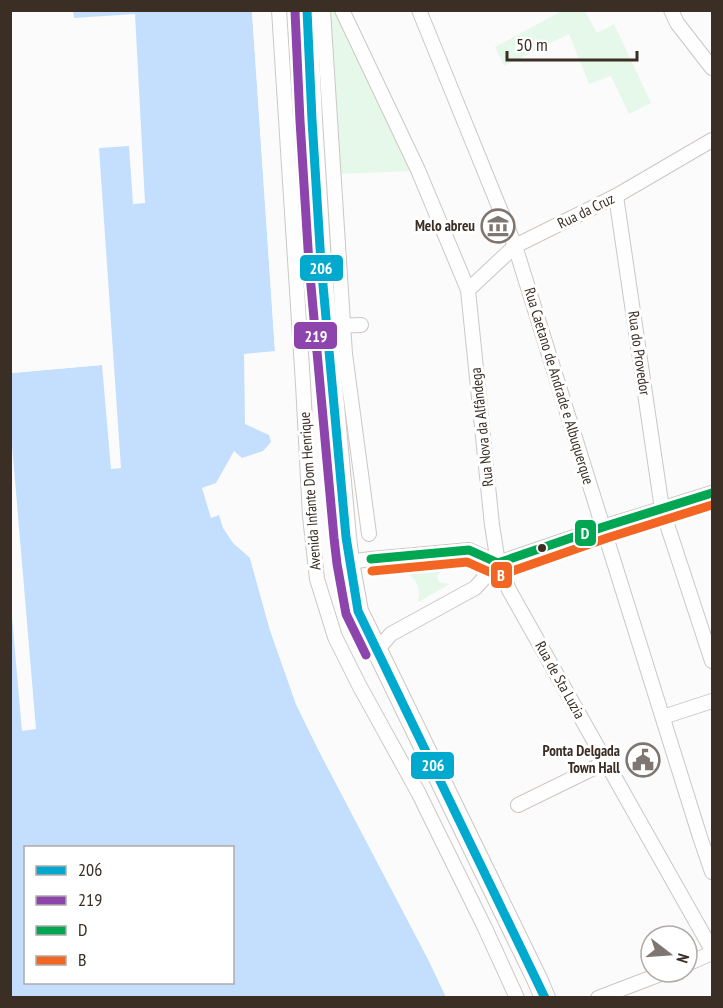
<svg xmlns="http://www.w3.org/2000/svg" width="723" height="1008" font-family="'PT Sans Narrow',sans-serif">
<rect width="100%" height="100%" fill="#fbfbfb"/>
<g fill="#e6f8ea">
<polygon points="564,10 585,11 597,33 614,24 651,103 629,114 611,76 589,84 569,34 504,66 495,47"/>
<polygon points="327,11 335,11 413,171 338,174"/>
<path d="M443 568 437 576 439 582 450 584 418 602C421 588 417 580 406 572Z"/>
</g>
<path fill="#c4dffe" fill-rule="evenodd" d="M73 11H252L275 351 244 354 245 424 269 435 271 442 263 451 242 458 234 451 216 483 202 488 211 518 219 515 223 528 233 543 250 558 270 630 296 704 319 751 429 961 446 997H11L10 594 22 731 36 729 11 433V373L102 365 111 469 121 468 99 148 129 146 133 204 145 203 135 14 74 18ZM26 848H232V982H26Z"/>
<g fill="#fbfbfb">
<polygon points="255,10 278,351 275,351 252,11"/>
<polygon points="102,362 102,365 11,373 10,370"/>
<polygon points="250,558 253,559 273,629 299,703 322,749 432,960 449,998 446,997 429,961 319,751 296,704 270,630"/>
</g>
<g fill="none" stroke-linecap="round" stroke-linejoin="round">
<g stroke="#cdc7c3" stroke-width="16">
<g id="street">
<polyline points="279,10 303,384 310,516 317,579 335,637 359,685 418,792 485,928 517,998"/>
<polyline points="323,10 345,354 369,534"/>
<polyline points="342,10 418,170 468,290 492,525 498,563 509,590 712,950"/>
<polyline points="419,10 515,246 700,837 712,872"/>
<polyline points="671,10 677,23 712,68"/>
<polyline points="616,196 662,509 712,661"/>
<polyline points="468,290 515,246 616,196 712,140"/>
<polyline points="334,326 361,325"/>
<polyline points="349,562 371,559 469,550 498,563"/>
<polyline points="377,650 391,634 475,588 498,563 603,527 712,493"/>
<polyline points="663,717 712,701"/>
<polyline points="518,805 606,762"/>
<polyline points="687,964 712,953"/>
<polyline points="598,998 666,972"/>
</g>
</g>
<g stroke="#cdc7c3" stroke-width="22">
<polyline id="secondary" points="307,10 312,120 321,263 346,537 349,562 358,611 537,979 545,998"/>
</g>
<use href="#street" stroke="#fefefe" stroke-width="14"/>
<use href="#secondary" stroke="#fefefe" stroke-width="20"/>
<g stroke="#fff" stroke-width="14">
<polyline id="bus-1" points="307,10 312,120 321,263 346,537 358,611 545,998"/>
</g>
<g stroke="#fff" stroke-width="14">
<polyline id="bus-2" points="295,11 300,121 309,264 334,538 337,564 346,614 366,655"/>
</g>
<g stroke="#fff" stroke-width="14">
<polyline id="bus-3" points="371,559 469,550 498,563 603,527 712,493"/>
</g>
<g stroke="#fff" stroke-width="14">
<polyline id="bus-4" points="372,571 467,562 494,574 501,575 607,538 712,505"/>
</g>
<use href="#bus-1" stroke="#00a9ce" stroke-width="9"/>
<use href="#bus-2" stroke="#8e44ad" stroke-width="9"/>
<use href="#bus-3" stroke="#00a651" stroke-width="9"/>
<use href="#bus-4" stroke="#f26522" stroke-width="9"/>
</g>
<defs>
<g id="museum-ring" transform="scale(1.725)"><circle r="9.5" fill="#fff" stroke="#7e7670" stroke-width="1.5"/><path d="M0-6L6-3V-2H-6V-3ZM-5-1h2V3h-2ZM-1-1h2V3h-2ZM3-1h2V3H3ZM-6 4H6V6H-6Z" fill="#7e7670"/></g>
<g id="civic-ring" transform="scale(1.725)"><circle r="9.5" fill="#fff" stroke="#7e7670" stroke-width="1.5"/><path d="M-.6-6.5H3V-4.5H.6V-3L4-1V1h2V6H-6V1h2V-1L-.6-3ZM-1.2 2.5V6h2.4V2.5Z" fill="#7e7670"/></g>
</defs>
<g fill-rule="evenodd">
<use href="#museum-ring" x="498" y="226"/>
<use href="#civic-ring" x="643" y="760"/>
</g>
<circle fill="#3a2e25" stroke="#fff" stroke-width="2" cx="542" cy="548" r="5"/>
<g text-anchor="middle" stroke-width="6" stroke-linejoin="round" paint-order="stroke">
<g font-size="15" fill="#3a2e25" stroke="#fff">
<text transform="translate(586 211) rotate(-26)" y="5">Rua da Cruz</text>
<text transform="translate(639 353) rotate(82)" y="5">Rua do Provedor</text>
<text transform="translate(559 386) rotate(73)" y="5">Rua Caetano de Andrade e Albuquerque</text>
<text transform="translate(482 427) rotate(-96)" y="5">Rua Nova da Alfândega</text>
<text transform="translate(310 491) rotate(-94)" y="5">Avenida Infante Dom Henrique</text>
<text transform="translate(560 680) rotate(61)" y="5">Rua de Sta Luzia</text>
</g>
<g font-size="15" font-weight="bold" fill="#3a2e25" stroke="#fff" text-anchor="end">
<text x="475" y="231">Melo abreu</text>
<text x="620" y="756">Ponta Delgada<tspan x="620" dy="17">Town Hall</tspan></text>
</g>
</g>
<g stroke="#fff" stroke-width="2">
<rect x="299" y="254" width="45" height="28" rx="6" fill="#00a9ce"/>
<rect x="293" y="321" width="45" height="29" rx="6" fill="#8e44ad"/>
<rect x="574" y="519" width="23" height="28" rx="6" fill="#00a651"/>
<rect x="490" y="561" width="23" height="28" rx="6" fill="#f26522"/>
<rect x="410" y="751" width="45" height="29" rx="6" fill="#00a9ce"/>
</g>
<g font-size="16" text-anchor="middle" font-weight="bold" fill="#fff">
<text x="321" y="274">206</text>
<text x="316" y="342">219</text>
<text x="585" y="539">D</text>
<text x="501" y="581">B</text>
<text x="433" y="771">206</text>
</g>
<rect width="723" height="1008" fill="none" stroke="#3a2e25" stroke-width="24"/>
<rect x="24" y="846" width="210" height="138" fill="#ffffff" stroke="#b0aba8" stroke-width="1.5"/>
<rect x="36" y="866" width="30" height="9" fill="#00a9ce" stroke="#b0aba8" stroke-width="1.5"/>
<text x="78" y="876" font-size="18" fill="#3a2e25">206</text>
<rect x="36" y="896" width="30" height="9" fill="#8e44ad" stroke="#b0aba8" stroke-width="1.5"/>
<text x="78" y="906" font-size="18" fill="#3a2e25">219</text>
<rect x="36" y="926" width="30" height="9" fill="#00a651" stroke="#b0aba8" stroke-width="1.5"/>
<text x="78" y="936" font-size="18" fill="#3a2e25">D</text>
<rect x="36" y="956" width="30" height="9" fill="#f26522" stroke="#b0aba8" stroke-width="1.5"/>
<text x="78" y="966" font-size="18" fill="#3a2e25">B</text>
<g transform="translate(669 954) rotate(107)"><circle r="28" fill="#ffffff" stroke="#b0aba8" stroke-width="1.5"/>
<path d="M0-4.5L10 22L0 15L-10 22Z" fill="#7e7670"/>
<text y="-9" font-size="16" font-weight="bold" text-anchor="middle" fill="#3a2e25">N</text>
</g>
<path d="M507 51v9h130v-9" fill="none" stroke="#3a2e25" stroke-width="3"/>
<text x="516" y="51" font-size="18" fill="#3a2e25" stroke="#ffffff" stroke-width="4.5" paint-order="stroke">50 m</text>
</svg>
